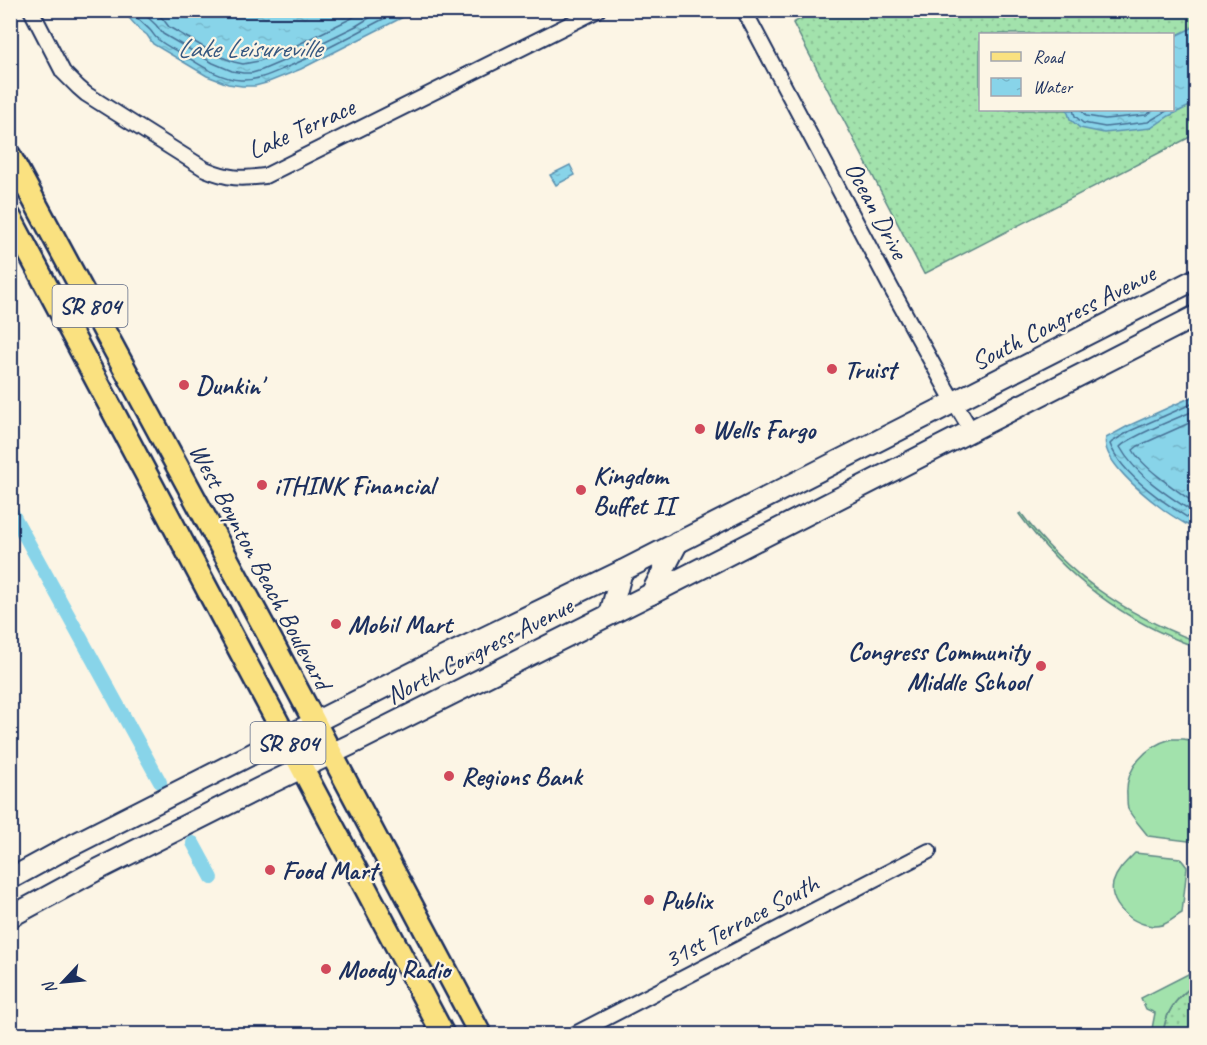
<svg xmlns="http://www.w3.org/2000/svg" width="1207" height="1045" font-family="Caveat,sans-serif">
<defs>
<pattern id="grass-dots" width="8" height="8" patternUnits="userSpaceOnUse" patternTransform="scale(1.5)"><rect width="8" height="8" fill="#a2e2ac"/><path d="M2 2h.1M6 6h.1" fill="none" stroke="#8bc296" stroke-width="1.8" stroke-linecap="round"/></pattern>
<pattern id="water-ripples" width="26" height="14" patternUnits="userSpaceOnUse" patternTransform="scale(1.5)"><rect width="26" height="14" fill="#88d4e9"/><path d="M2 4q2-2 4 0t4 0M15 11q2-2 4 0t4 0" fill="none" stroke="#75b6ca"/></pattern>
</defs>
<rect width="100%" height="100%" fill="#fcf5e5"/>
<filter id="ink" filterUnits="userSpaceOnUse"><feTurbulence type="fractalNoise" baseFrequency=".0167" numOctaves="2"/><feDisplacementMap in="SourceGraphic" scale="12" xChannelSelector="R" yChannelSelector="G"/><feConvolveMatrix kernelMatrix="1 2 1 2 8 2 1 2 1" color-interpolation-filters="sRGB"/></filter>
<g filter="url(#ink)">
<g fill="url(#grass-dots)" stroke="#5e8885" stroke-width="1.5" fill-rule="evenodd">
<path d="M816 10 1196 11V134L924 274 793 23ZM980 34H1172V110H980Z"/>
<path d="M1021 513C1067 575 1124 614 1196 641V647C1123 621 1065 577 1019 514Z"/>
<path d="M1196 984V1034H1163C1165 1011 1177 996 1196 984Z"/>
</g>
<g fill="#a2e2ac" stroke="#5e8885" stroke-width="1.5">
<path d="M1171 739H1183L1196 741V842L1148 836C1143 829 1131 816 1128 809 1127 805 1127 799 1127 795 1125 768 1146 746 1171 739Z"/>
<path d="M1135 853 1180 858 1187 867 1182 913C1176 916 1169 923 1162 925 1140 931 1107 907 1113 883 1117 870 1126 862 1135 853Z"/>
<path d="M1196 970V984C1177 996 1165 1011 1163 1034H1151L1155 1013 1146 1009 1141 998Z"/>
</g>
<g fill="url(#water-ripples)" stroke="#5c92b1" stroke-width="1.5">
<polygon points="123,11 415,11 301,69 266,83 255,86 242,86 228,84 207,76 153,44 147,35 138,28"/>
<polygon points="1196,26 1196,103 1169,116 1151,128 1104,133 1080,128 1070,119 1067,110 1172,110 1173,37"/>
<polygon points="570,165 575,175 556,185 550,175"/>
<path d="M1196 395V530C1184 523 1171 516 1160 507 1144 495 1100 459 1106 438L1128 426Z"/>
</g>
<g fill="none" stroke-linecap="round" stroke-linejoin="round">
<g stroke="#477196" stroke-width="1.5">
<path d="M130 10C136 18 143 23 150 30 153 33 155 38 159 40 167 47 178 51 187 57 203 67 221 79 241 80 257 81 271 74 285 68 325 52 362 29 401 10"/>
<polyline points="140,10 156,25 163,34 213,63 232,71 243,73 252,73 262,70 295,56 356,26 374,15 386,10"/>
<polyline points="152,10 163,19 169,27 217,55 234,62 243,64 259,61 291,48 352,18 364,10"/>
<polyline points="1073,110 1075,116 1083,123 1105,127 1148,122 1168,110"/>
<polyline points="1081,110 1086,116 1105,119 1146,115 1154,110"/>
<path d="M1196 402 1130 431 1112 442 1110 444C1122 476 1169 506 1196 523"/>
<path d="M1196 410C1180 417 1130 436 1120 447 1136 476 1170 497 1196 514"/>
<path d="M1196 420 1138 446 1133 450C1143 468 1179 492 1196 504"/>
</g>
<g stroke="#88d4e9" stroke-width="14">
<polyline points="10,509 160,782"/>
<polyline points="193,843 212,878"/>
</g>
<g stroke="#1b2f5e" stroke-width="18">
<g id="street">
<path d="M31 10 63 72 78 87 86 94 205 169C229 179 240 179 265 176L598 10"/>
<polyline points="744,10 891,288 947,390 971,430"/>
<polyline points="575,1034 929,851"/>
</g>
</g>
<g stroke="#1b2f5e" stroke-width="24">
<g id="secondary">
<polyline points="651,594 678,542"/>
<polyline points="610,614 622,571"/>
<polyline points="10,879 65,849 333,713 446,656 622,571 1196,279"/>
<polyline points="10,917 95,871 260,788 350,745 651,594 1196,316"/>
</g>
</g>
<g stroke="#1b2f5e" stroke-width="26">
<g id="primary">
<polyline points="10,156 270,638 480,1034"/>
<polyline points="10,217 443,1034"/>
</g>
</g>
<use href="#street" stroke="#fcf5e5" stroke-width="14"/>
<use href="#secondary" stroke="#fcf5e5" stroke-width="20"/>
<use href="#primary" stroke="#fae180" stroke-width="21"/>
</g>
</g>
<g fill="#d1495b" stroke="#fcf5e5" stroke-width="2">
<circle cx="832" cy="369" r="6"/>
<circle cx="184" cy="385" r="6"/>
<circle cx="700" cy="429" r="6"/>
<circle cx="262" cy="485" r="6"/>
<circle cx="581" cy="490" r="6"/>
<circle cx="336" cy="624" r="6"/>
<circle cx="1041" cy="666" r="6"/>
<circle cx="449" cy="776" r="6"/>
<circle cx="270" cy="870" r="6"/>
<circle cx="649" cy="900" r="6"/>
<circle cx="326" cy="969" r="6"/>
</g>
<g text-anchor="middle" stroke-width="4.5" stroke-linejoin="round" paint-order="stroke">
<g fill="#fcf5e5" stroke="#5e6a86" stroke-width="1.5">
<rect x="52.5" y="285" width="75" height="42" rx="4.5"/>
<rect x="250.5" y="722" width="75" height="42" rx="4.5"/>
</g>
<g font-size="24" font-weight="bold" fill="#1b2f5e">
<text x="90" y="314">SR 804</text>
<text x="288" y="751">SR 804</text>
</g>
<g font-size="26" fill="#1b2f5e" stroke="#fcf5e5">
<text transform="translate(301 128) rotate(-24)" y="9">Lake Terrace</text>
<text transform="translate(877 210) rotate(62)" y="9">Ocean Drive</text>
<text transform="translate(1063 317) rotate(-27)" y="9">South Congress Avenue</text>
<text transform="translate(261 566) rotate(62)" y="9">West Boynton Beach Boulevard</text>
<text transform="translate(479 650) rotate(-27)" y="9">North Congress Avenue</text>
<text transform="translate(741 921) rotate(-28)" y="9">31st Terrace South</text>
</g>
<g font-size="26" font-weight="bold" fill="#1b2f5e" stroke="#fcf5e5" text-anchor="start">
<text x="844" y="378">Truist</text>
<text x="196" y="394">Dunkin'</text>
<text x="712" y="438">Wells Fargo</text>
<text x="593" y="484">Kingdom<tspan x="593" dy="30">Buffet II</tspan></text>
<text x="274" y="494">iTHINK Financial</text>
<text x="348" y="633">Mobil Mart</text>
<text x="1029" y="660" text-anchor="end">Congress Community<tspan x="1029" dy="30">Middle School</tspan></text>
<text x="461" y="785">Regions Bank</text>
<text x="282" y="879">Food Mart</text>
<text x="661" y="909">Publix</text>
<text x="338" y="978">Moody Radio</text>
</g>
<g font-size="27" font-style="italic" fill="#365881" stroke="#fcf5e5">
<text x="249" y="57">Lake Leisureville</text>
</g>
</g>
<rect width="1207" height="1045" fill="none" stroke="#fcf5e5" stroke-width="36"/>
<rect x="18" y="18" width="1171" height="1009" fill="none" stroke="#1b2f5e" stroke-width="2" filter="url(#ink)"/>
<rect x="979" y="33" width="195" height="78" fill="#fcf5e5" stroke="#a2a6af" stroke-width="1.5"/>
<rect x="991" y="52" width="30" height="9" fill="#fae180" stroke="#a2a6af" stroke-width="1.5"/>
<text x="1033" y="63" font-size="18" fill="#1b2f5e">Road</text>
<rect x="991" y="78" width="30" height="18" fill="url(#water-ripples)" stroke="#a2a6af" stroke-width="1.5"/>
<text x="1033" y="93" font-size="18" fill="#1b2f5e">Water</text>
<g transform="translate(63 982) rotate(244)" stroke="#fcf5e5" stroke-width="4.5" paint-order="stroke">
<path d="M0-4.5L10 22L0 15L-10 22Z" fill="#1b2f5e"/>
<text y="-9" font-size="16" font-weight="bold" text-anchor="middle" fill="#1b2f5e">N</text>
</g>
</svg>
